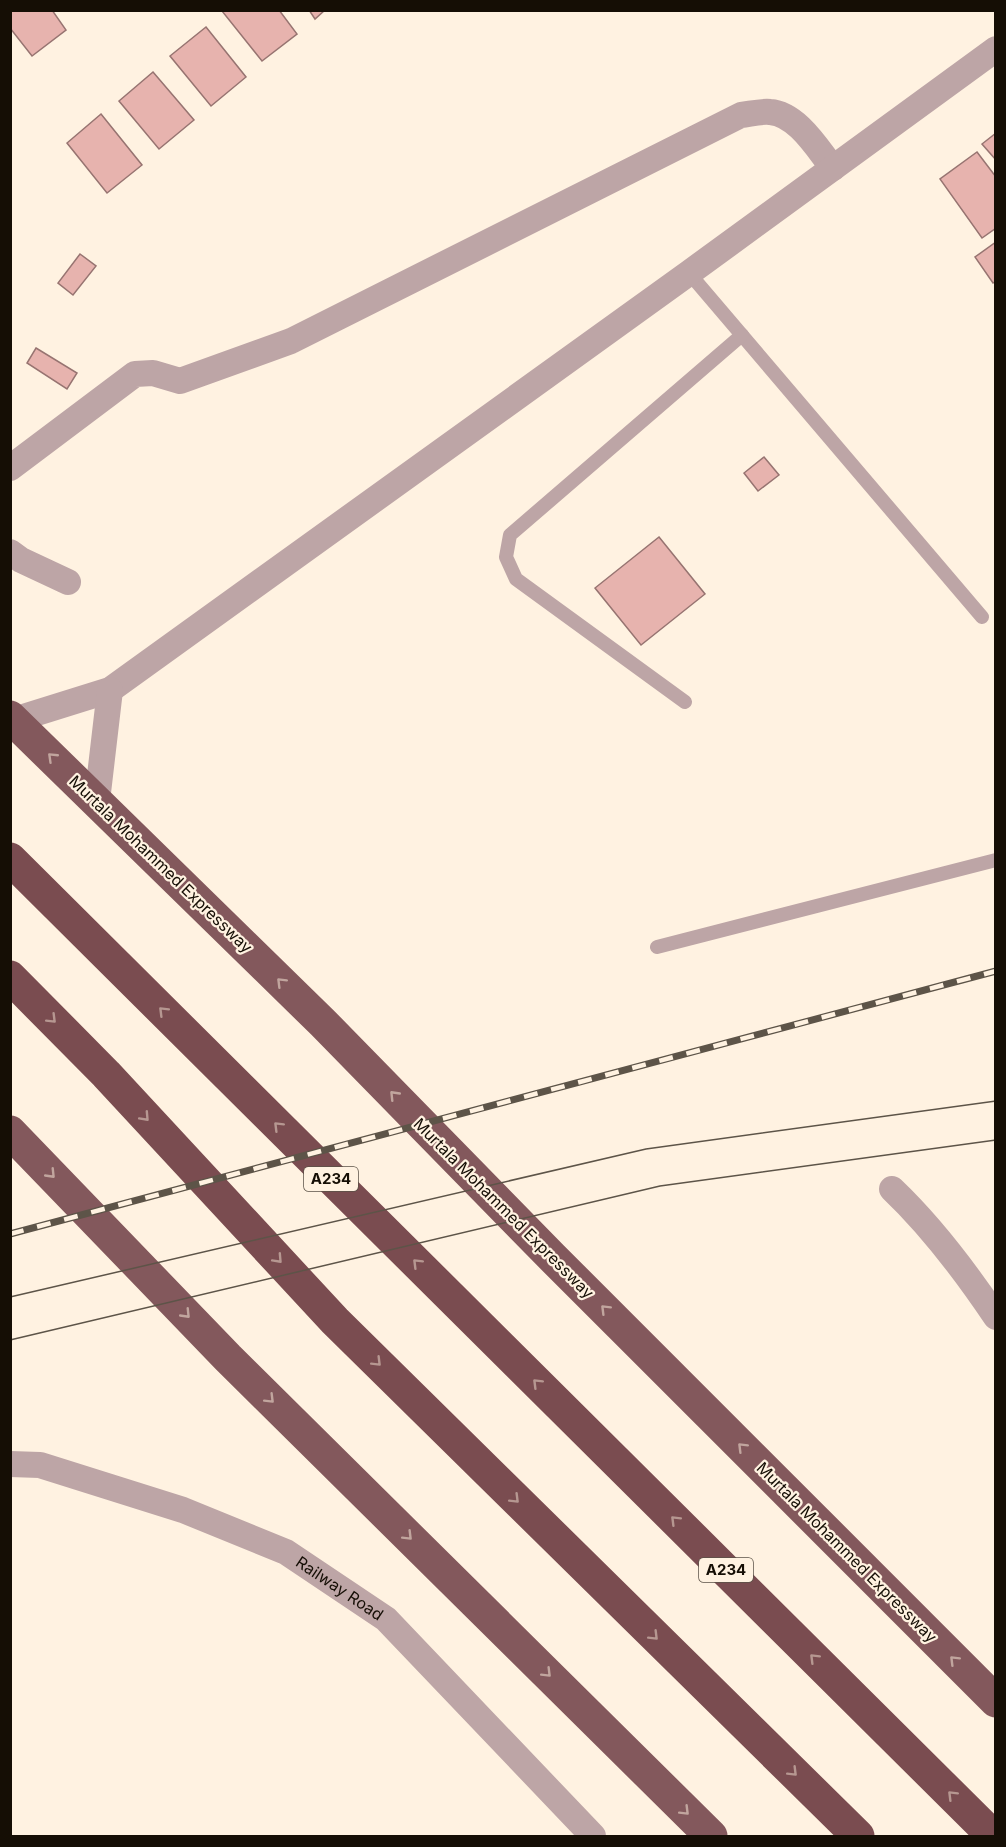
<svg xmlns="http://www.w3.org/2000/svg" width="1006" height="1847" font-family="Inter,sans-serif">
<rect width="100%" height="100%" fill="#fff2e1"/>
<g fill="#e7b3ae" stroke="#977471" stroke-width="1.5">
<polygon points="10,10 52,10 66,30 32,56 10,28"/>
<polygon points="279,10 297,34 262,61 222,11"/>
<polygon points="309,10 325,10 315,19"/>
<polygon points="206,27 246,77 211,106 170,56"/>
<polygon points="153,72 194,120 159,149 119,101"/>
<polygon points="101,114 142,165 107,193 67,143"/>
<polygon points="996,133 996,160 982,144"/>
<polygon points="977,152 996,177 996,228 982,238 940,179"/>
<polygon points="996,242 996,281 993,283 975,257"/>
<polygon points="80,254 96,266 73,295 58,283"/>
<polygon points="36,348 77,373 67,389 27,363"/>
<polygon points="764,457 779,475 758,491 744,473"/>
<polygon points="659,537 705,594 641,645 595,588"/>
</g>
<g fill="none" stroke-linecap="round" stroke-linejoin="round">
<g stroke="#bda5a6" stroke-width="14">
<polyline points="689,273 982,617"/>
<polyline points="685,702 516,579 506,557 510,535 742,335"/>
<polyline points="657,947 996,860"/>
</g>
<g stroke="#bda5a6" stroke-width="26">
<path d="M10 468 135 374 153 373 180 381 291 341 741 115C750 114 761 111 770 112 797 114 817 148 833 168"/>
<polyline points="10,552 21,560 68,582"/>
<polyline points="14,720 110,690 689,273 996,49"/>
<polyline points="97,801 110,690"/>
<path d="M892 1189C932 1227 965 1271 996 1317"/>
<path id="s1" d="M10 1464 40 1465 183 1510 286 1552 386 1619 593 1836"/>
</g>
<g stroke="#83585c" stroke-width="33">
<polyline points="10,717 323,1023 552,1257 996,1701"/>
<polyline points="10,1132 228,1358 711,1836"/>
</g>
<g stroke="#7a4c50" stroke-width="33">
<polyline points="10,859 993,1836"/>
<polyline points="10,977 106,1074 335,1321 858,1836"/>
</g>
<g stroke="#5d5448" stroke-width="1.5">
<polyline points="10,1297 646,1149 996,1101"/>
<polyline points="10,1340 660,1186 996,1140"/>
</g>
<g stroke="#5d5448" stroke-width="7">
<polyline id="rail" points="10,1234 996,971"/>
</g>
<use href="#rail" stroke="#fff2e1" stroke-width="4.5" stroke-dasharray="14" stroke-linecap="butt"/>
</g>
<defs><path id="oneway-chevron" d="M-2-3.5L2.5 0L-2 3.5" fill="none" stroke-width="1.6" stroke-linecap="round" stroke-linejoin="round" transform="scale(1.5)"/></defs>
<g stroke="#c1a59e">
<use href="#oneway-chevron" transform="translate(52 757) rotate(-136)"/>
<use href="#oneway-chevron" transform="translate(281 982) rotate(-135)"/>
<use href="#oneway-chevron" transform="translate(394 1095) rotate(-134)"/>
<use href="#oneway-chevron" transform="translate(51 1174) rotate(46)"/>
<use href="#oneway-chevron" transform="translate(605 1309) rotate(-135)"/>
<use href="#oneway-chevron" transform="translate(186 1314) rotate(46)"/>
<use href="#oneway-chevron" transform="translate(270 1399) rotate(45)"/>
<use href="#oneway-chevron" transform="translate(742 1447) rotate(-135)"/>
<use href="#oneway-chevron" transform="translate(408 1536) rotate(45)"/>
<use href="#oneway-chevron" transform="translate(954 1660) rotate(-135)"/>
<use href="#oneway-chevron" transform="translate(547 1673) rotate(45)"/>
<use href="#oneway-chevron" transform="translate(685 1811) rotate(45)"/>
</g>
<g stroke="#b69791">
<use href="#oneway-chevron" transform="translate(163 1011) rotate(-135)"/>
<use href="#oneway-chevron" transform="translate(52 1019) rotate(45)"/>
<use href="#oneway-chevron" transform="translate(145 1117) rotate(47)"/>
<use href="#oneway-chevron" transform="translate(278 1126) rotate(-135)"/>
<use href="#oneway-chevron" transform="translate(278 1259) rotate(47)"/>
<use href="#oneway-chevron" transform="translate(417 1263) rotate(-135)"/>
<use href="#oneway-chevron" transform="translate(377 1362) rotate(45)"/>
<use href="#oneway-chevron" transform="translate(537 1383) rotate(-135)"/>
<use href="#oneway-chevron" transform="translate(515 1499) rotate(45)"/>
<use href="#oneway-chevron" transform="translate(675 1520) rotate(-135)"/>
<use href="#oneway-chevron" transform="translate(654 1636) rotate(45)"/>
<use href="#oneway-chevron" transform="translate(814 1658) rotate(-135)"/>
<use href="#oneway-chevron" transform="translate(793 1772) rotate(45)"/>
<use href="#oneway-chevron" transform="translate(952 1795) rotate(-135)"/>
</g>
<g text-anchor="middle" stroke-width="4.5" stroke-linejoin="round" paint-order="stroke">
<g fill="#fff2e1" stroke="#5b5247" stroke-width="1.5">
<rect x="304" y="1167" width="54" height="24" rx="4.5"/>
<rect x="699" y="1558" width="54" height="24" rx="4.5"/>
</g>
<g font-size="15" font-weight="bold" fill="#150e05">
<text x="331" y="1184">A234</text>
<text x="726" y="1575">A234</text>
</g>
<g font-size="16" fill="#150e05" stroke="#fff2e1">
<text transform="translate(161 864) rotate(44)" y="6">Murtala Mohammed Expressway</text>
<text transform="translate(504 1208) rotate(45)" y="6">Murtala Mohammed Expressway</text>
<text transform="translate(847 1552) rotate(45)" y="6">Murtala Mohammed Expressway</text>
<text dy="6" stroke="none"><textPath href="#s1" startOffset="356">Railway Road</textPath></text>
</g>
</g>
<rect width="1006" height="1847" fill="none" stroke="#150e05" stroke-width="24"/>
</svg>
